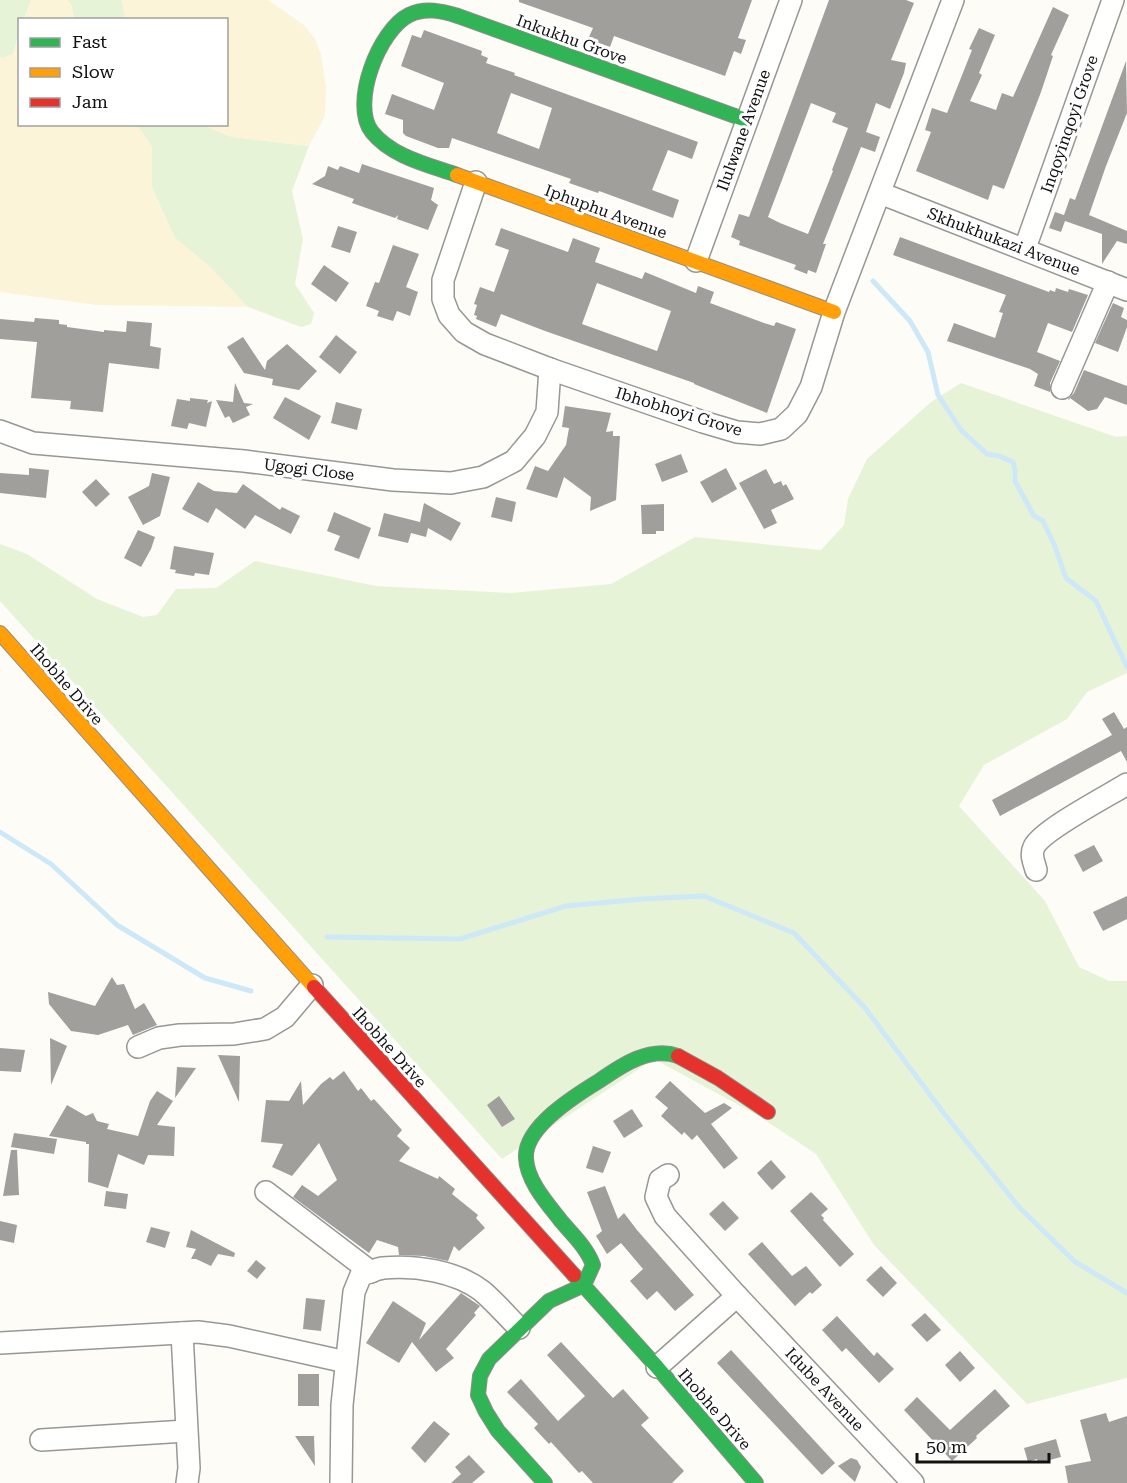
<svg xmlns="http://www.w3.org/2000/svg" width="1127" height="1483" font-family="'Roboto Serif',serif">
<rect width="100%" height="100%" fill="#fdfcf7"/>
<g fill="#e7f3d7">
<polygon points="0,0 31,0 24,19 20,20 19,33 13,54 3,58 0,57"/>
<polygon points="67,0 122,0 125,19 74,19 71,4"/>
<polygon points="137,125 203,125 232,137 309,146 292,191 303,239 295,284 314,313 311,324 301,327 248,307 209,266 175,238 152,188 152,147"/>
<polygon points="961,383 1116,437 1127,436 1127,673 1087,692 1067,719 984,765 959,806 1045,901 1079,967 1109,981 1127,981 1127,1378 1027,1404 874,1245 816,1154 757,1115 654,1059 502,1159 0,601 0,544 27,554 97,599 143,617 157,615 176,589 216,588 255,561 376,586 511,593 611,584 695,537 821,550 844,525 848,499 867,459 931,402"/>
</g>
<g fill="#fcf4d9">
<polygon points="31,0 67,0 71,4 74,19 24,19"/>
<polygon points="122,0 268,0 304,25 315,39 321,55 326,87 325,116 309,146 232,137 203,125 226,124 226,20 125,19"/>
<polygon points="19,33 20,124 137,125 152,147 152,188 175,238 209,266 248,307 97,305 0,292 0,57 3,58 13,54"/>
</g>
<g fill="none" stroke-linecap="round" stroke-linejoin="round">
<g stroke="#cde8f7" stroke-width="5">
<polyline points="873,281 910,321 928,352 938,395 961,430 987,454 999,456 1013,462 1015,470 1015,481 1034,516 1043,521 1054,544 1066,578 1096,601 1127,667"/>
<polyline points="0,832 51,864 117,925 205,978 251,991"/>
<polyline points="327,937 460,939 566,906 642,899 704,896 794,933 865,1008 946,1116 1019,1207 1074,1261 1127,1293"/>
</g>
</g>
<g fill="#a19f9c" fill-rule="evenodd">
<polygon points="519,0 752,0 738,38 746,40 741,54 734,51 725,76 614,36 610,47 588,39 593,28 519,2"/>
<path d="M829 0H906L914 3 891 60 906 63 904 73 890 109 876 103 866 132 880 137 875 152 861 147 823 244H826L816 273 808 270 807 274 794 269 796 265 739 245 740 241 731 237 739 214 749 217ZM811 103 836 113 832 122 848 128 832 170 833 171 808 234 780 223 768 217Z"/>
<polygon points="1053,7 1069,15 1051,55 1053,56 1041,92 1004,189 993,185 988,200 916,171 931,132 925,130 932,108 947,113 972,50 969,49 979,28 995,35 979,73 982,75 970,101 996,110 1002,93 1013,97"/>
<path d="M424 30 482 51 481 55 488 58 486 63 515 73 514 75 698 142 692 159 668 150 652 190 679 200 673 218 599 191 598 193 569 183 571 179 452 138 449 148H438L406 136 403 133V120L385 114 392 94 434 110 444 83 401 66 412 35 421 38ZM511 93 552 108 539 149 497 133Z"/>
<polygon points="1126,61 1127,113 1106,166 1089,215 1127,231 1127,244 1117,241 1102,264 1102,234 1065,221 1061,232 1049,228 1055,212 1064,215 1070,198 1075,200"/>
<polygon points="362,164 434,188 431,200 438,205 428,230 397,219 398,215 395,218 352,203 354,199 312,184 325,176 328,166 338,170 340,166 359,173"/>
<polygon points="338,226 357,232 350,253 331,247"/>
<path d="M501 228 568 252 573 238 600 248 595 262 642 279 645 272 696 293 698 286 714 292 710 303 764 323 774 326 776 322 796 329 767 413 694 384V383L545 331 501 314 496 327 476 319 477 316 474 315 477 305 474 304 480 287 494 292 509 250 495 245ZM597 283 671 311 657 351 582 324Z"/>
<polygon points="900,237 1049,292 1050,290 1055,292 1056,288 1068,292 1069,289 1088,295 1072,332 1048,323 1037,352 1060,361 1050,383 1050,392 1034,386 1038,374 1030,369 947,341 954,323 995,338 1003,313 999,312 1006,295 893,255"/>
<polygon points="393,245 419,254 406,287 418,292 410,316 397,311 393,321 377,316 379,311 366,306 375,282 379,283"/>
<polygon points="324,265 349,283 336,302 311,284"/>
<polygon points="1113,303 1124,308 1121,317 1127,320 1127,327 1118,352 1095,343"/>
<polygon points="35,318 59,320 59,324 67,325 67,327 104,332 104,330 126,332 127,321 152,323 150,346 161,348 159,369 109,363 103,412 70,409 71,401 31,398 37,342 0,339 0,319 34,322"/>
<polygon points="336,335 357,352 340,374 319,357"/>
<polygon points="243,337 265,370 267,361 287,344 317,371 299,390 272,385 273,379 244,373 227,347"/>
<polygon points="1084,370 1127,386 1127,405 1105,397 1097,409 1088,411 1070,398 1069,400 1068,399 1074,393"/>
<polygon points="235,383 244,403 253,404 246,407 250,415 233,423 229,416 225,418 216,400 233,402"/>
<polygon points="285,397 321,416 309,440 273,418"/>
<polygon points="190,398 208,400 207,403 212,401 206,427 189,423 187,429 171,426 177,399 190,401"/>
<polygon points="336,402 362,409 357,430 331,423"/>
<polygon points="565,406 611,413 606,432 613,431 613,436 620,436 616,500 590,511 591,497 564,477 557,498 526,489 535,466 548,471 566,445 569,428 562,427"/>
<polygon points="681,454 688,472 662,482 655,464"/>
<polygon points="29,468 49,470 46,498 0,493 0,473 29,475"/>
<polygon points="726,468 737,489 712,503 700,482"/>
<polygon points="766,469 774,484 781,481 783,486 786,484 794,499 771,510 777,523 764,529 739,483"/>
<polygon points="152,473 170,477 160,516 143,525 128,497 149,486"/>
<polygon points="96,479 110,494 96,507 82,492"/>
<polygon points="198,482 214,491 237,493 243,484 280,510 282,507 300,516 291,534 255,515 245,529 216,508 208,523 182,509"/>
<polygon points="496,497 516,502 512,522 491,517"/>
<polygon points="424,503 461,523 451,541 428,528 426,537 411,533 408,543 378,536 384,513 420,522"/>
<polygon points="664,504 664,531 656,531 656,534 642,534 641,505"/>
<polygon points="334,512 371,528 359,559 334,550 340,536 327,531"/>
<polygon points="138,530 155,537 151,549 141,567 124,558"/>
<polygon points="174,546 214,553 209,575 195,573 194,576 175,573 176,570 170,569"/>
<polygon points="1114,712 1124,729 1127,727 1127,762 1121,751 1000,816 992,800 1112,735 1102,719"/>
<polygon points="1094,845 1103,861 1083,872 1074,855"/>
<polygon points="1127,896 1127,919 1103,931 1093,912"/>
<polygon points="112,977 117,985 124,984 135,1009 144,1003 157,1025 133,1035 128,1025 98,1035 71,1031 49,1004 48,992 95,1006"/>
<polygon points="50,1038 67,1046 51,1085"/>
<polygon points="0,1048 25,1050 21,1072 0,1071"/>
<polygon points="218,1055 240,1056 239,1102"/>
<polygon points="177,1067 196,1068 175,1098"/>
<polygon points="344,1071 358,1091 361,1088 371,1101 374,1099 402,1130 397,1136 410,1148 399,1161 438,1179 439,1176 455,1189 452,1194 478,1215 476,1218 485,1228 459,1251 454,1246 448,1261 424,1256 399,1255 398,1247 377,1240 369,1253 293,1197 302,1185 318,1196 337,1180 319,1143 292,1176 272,1167 283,1144 261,1142 266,1100 289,1101 301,1081 303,1105 321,1084 330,1077 333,1080"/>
<polygon points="670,1081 705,1113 724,1103 732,1108 711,1124 738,1158 724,1169 697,1135 692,1140 684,1132 682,1135 661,1116 668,1108 655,1097"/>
<polygon points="157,1091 173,1101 157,1125 175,1127 174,1156 148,1155 144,1165 118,1154 108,1188 88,1182 89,1144 86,1144 86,1142 49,1136 67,1105 86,1116 93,1113 97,1121 109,1124 107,1129 138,1136 150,1101"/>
<polygon points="499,1096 515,1119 502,1127 487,1105"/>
<polygon points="632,1109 643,1126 624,1138 613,1121"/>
<polygon points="14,1133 57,1139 54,1154 11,1147"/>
<polygon points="593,1146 611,1152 603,1173 586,1168"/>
<polygon points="11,1150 17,1150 19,1195 3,1196"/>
<polygon points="771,1160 786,1177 772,1190 757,1173"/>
<polygon points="605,1186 618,1219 624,1213 637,1230 694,1295 675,1311 657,1291 647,1300 630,1281 643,1269 621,1243 607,1254 596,1236 602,1231 587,1192"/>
<polygon points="106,1191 128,1194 126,1209 104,1206"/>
<polygon points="811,1192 828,1209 821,1215 824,1218 823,1220 854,1254 840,1267 790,1211"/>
<polygon points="723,1201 739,1218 725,1231 709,1214"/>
<polygon points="0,1221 17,1225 14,1243 0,1240"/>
<polygon points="151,1227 170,1232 165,1248 146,1242"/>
<polygon points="191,1230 235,1253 234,1257 218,1254 211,1266 196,1259 191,1259 196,1249 186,1247"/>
<polygon points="762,1242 792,1276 806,1266 822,1285 812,1294 810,1292 795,1306 748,1254"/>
<polygon points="256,1260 266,1268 257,1279 247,1271"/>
<polygon points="881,1266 897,1283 883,1297 866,1280"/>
<polygon points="461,1293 480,1306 474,1313 476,1315 446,1349 454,1358 436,1372 412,1342 399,1363 366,1343 393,1301 426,1323 419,1340"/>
<polygon points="306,1298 325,1300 321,1331 303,1329"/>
<polygon points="925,1313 941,1330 927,1342 911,1325"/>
<polygon points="837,1316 874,1356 877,1352 894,1369 879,1383 846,1348 842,1352 822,1330"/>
<polygon points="561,1342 613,1398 623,1389 649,1418 641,1425 684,1471 672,1483 593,1483 582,1471 579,1473 551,1442 549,1444 534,1428 538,1424 507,1392 521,1379 558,1421 585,1396 547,1355"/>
<polygon points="731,1350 835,1463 822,1475 717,1363"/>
<polygon points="960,1351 975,1368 960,1382 945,1365"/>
<rect x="298" y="1374" width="21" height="32"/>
<polygon points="995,1389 1010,1406 976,1436 977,1438 952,1461 904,1410 917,1397 950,1430"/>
<polygon points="1106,1413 1109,1422 1127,1416 1127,1483 1068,1483 1065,1466 1091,1461 1080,1420"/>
<polygon points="434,1421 450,1434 425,1463 411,1448"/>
<polygon points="295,1436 314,1436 315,1466"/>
<polygon points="1056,1439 1061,1457 1038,1463 1037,1459 1028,1462 1024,1448"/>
<polygon points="469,1455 485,1472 472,1483 451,1483 461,1474 455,1467"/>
<polygon points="851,1458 857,1460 861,1467 855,1482 838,1466"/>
</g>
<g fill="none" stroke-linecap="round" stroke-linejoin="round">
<g stroke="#979795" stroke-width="24">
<g id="street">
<polyline points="476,182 443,280 443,299 449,315 464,332 485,344 550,369 703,422 737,432 760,434 781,429 797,414 811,387 834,312 953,0"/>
<polyline points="880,193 1127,290"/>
<polyline points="1025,248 1113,0"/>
<polyline points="696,261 791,0"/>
<polyline points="1062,388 1108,282"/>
<polyline points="0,431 33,443 244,461 393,480 451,483 483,477 514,461 535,436 547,412 550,369"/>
<path d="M1036 870C1034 862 1030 855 1034 847 1042 830 1108 796 1127 784"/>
<polyline points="138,1047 159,1038 180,1035 234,1034 265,1029 285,1017 312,985"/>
<polyline points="668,1175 660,1180 656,1197 665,1216 737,1296 913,1483"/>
<polyline points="266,1192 371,1272"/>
<polyline points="182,1333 189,1468 187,1483"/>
<polyline points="0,1343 198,1332 229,1336 346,1362"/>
<polyline points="657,1367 737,1296"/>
<polyline points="41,1440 186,1431"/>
<path d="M341 1483 342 1405 354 1292 361 1275C368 1273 376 1269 383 1268 415 1265 456 1271 482 1291 495 1302 507 1316 519 1328"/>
</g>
</g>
<g stroke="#8e8d8b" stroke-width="16">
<g id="fast">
<path d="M457 175C429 165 392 157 372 132 350 104 379 30 409 15 425 7 442 11 458 16L746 120"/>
<polyline points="574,1275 657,1367 756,1483"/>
<path d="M545 1483 498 1431 486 1412 478 1395 480 1376 489 1359 549 1301 584 1285 593 1265C587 1248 573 1235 561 1221 547 1203 527 1181 526 1158 524 1127 576 1095 599 1081 622 1065 650 1046 678 1056"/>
</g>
</g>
<g stroke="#8e8d8b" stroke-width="16">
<g id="slow">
<polyline points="457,175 834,312"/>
<polyline points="0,633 314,987"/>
</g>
</g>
<g stroke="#8e8d8b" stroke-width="16">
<g id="jam">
<polyline points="314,987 574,1275"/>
<polyline points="678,1056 718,1078 768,1112"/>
</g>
</g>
<use href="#street" stroke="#fffffe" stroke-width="21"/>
<use href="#fast" stroke="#30b455" stroke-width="14"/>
<use href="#slow" stroke="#ff9f0a" stroke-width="14"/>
<use href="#jam" stroke="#e5322d" stroke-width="14"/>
</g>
<g text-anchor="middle" stroke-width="6" stroke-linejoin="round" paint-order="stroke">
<g font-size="16" fill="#111" stroke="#fff">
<text transform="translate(572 39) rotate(20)" y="6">Inkukhu Grove</text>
<text transform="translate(1069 124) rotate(-71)" y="6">Inqoyinqoyi Grove</text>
<text transform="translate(743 130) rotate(-70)" y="6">Ilulwane Avenue</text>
<text transform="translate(606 211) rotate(20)" y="6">Iphuphu Avenue</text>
<text transform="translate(1004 241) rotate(21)" y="6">Skhukhukazi Avenue</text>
<text transform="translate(679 411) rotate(17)" y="6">Ibhobhoyi Grove</text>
<text transform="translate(309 469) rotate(7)" y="6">Ugogi Close</text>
<text transform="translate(67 684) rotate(49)" y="6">Ihobhe Drive</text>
<text transform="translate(390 1047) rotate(48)" y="6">Ihobhe Drive</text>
<text transform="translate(825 1389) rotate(47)" y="6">Idube Avenue</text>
<text transform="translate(715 1409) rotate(49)" y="6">Ihobhe Drive</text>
</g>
</g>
<rect x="18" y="18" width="210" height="108" fill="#ffffff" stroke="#a0a0a0" stroke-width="1.5"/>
<rect x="30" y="38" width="30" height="9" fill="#30b455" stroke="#a0a0a0" stroke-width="1.5"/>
<text x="72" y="48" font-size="18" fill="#111111">Fast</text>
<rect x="30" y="68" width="30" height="9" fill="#ff9f0a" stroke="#a0a0a0" stroke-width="1.5"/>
<text x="72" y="78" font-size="18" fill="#111111">Slow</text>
<rect x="30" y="98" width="30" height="9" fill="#e5322d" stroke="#a0a0a0" stroke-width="1.5"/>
<text x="72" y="108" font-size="18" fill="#111111">Jam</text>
<path d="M917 1453v9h132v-9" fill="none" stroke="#111111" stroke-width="3"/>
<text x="926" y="1453" font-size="18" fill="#111111" stroke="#ffffff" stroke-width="4.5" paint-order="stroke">50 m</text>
</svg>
